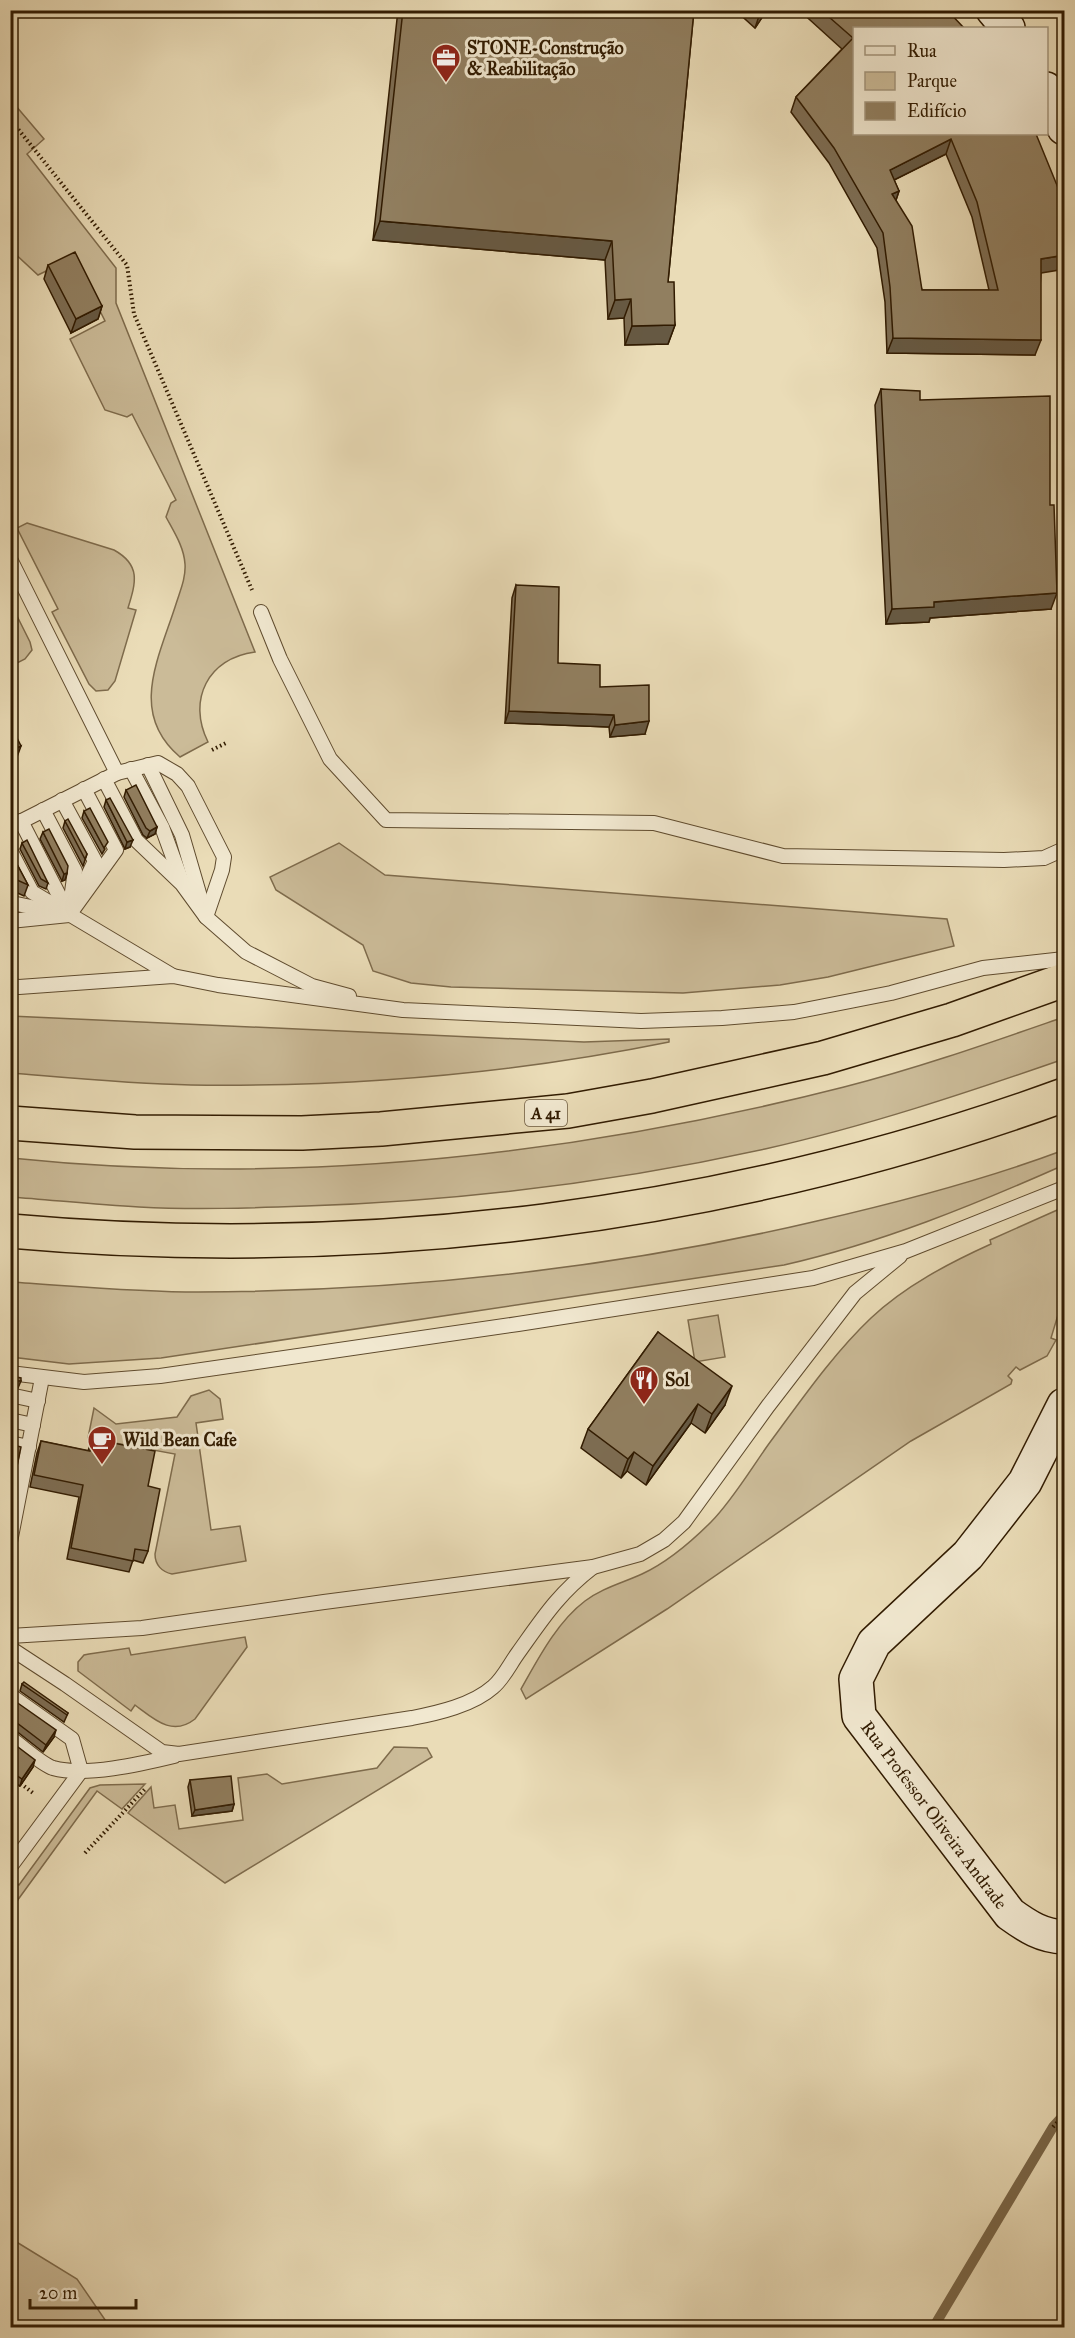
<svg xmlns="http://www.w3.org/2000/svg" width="1075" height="2338" font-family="'IM FELL Great Primer',serif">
<rect width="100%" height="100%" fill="#eadcb7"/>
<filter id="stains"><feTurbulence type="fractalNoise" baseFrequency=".00333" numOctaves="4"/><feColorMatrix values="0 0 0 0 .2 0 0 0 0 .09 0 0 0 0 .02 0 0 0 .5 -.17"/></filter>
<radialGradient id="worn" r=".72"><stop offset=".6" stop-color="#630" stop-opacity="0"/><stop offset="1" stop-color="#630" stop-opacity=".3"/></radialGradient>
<g fill="#cbbb98" stroke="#7e6b4c" stroke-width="1.5">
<path d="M10 99 44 139 27 154 116 268V303L255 652C208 658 187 700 208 742L180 757C128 713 159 658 176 604 180 591 186 578 185 564 184 547 174 532 166 517L171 503 176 500 132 414 127 417 105 410 70 339 105 321 73 258 38 275 11 250Z"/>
<path d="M27 523 114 550C141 565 136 582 128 608L136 610 115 681 108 690 96 691 89 684 52 612 58 609 17 528Z"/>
<polygon points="12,606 30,642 32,650 25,659 11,666 10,607"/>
<polygon points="339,843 385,875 947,919 954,946 828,977 780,985 683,993 451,987 411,983 373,971 363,945 276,890 270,877"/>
<path d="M10 1016 584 1042 669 1039V1042C512 1074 351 1087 191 1085 131 1084 71 1078 11 1073Z"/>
<path d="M1064 1017V1059C966 1093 867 1126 765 1149 615 1182 460 1201 306 1206 251 1208 195 1210 139 1207 96 1205 53 1200 11 1197V1158C290 1187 573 1156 844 1087 919 1068 992 1042 1064 1017Z"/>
<path d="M1064 1150V1165C974 1205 881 1243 784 1265L161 1358 69 1364 11 1357V1282C73 1286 136 1292 198 1292 407 1291 613 1269 817 1221 900 1202 984 1180 1064 1150Z"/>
<path d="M1064 1207V1295L1051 1338 1056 1340 1047 1356 1020 1370 1016 1367 1008 1376 1012 1380 1011 1384 911 1441 667 1609 526 1699 521 1689C538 1659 557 1622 585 1601 602 1588 622 1583 642 1574 668 1562 691 1542 711 1522 731 1502 751 1469 768 1445 800 1402 832 1355 871 1318 905 1286 949 1263 991 1244L990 1240Z"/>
<polygon points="718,1315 725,1357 695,1362 688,1320"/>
<path d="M209 1390 220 1399 223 1419 196 1423 211 1530 240 1526 246 1561 172 1574C162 1572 155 1565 155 1554L175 1454 88 1438 94 1408 116 1424 177 1417 191 1396Z"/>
<path d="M245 1637 247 1647 195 1719C172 1737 154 1719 135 1705L131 1711 78 1671V1662L84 1655 89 1654 129 1648 131 1655Z"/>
<polygon points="394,1747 427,1748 432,1757 225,1883 128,1813 151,1787 154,1808 175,1805 179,1829 243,1820 238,1778 267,1774 282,1784 377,1768"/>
<polygon points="145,1784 122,1809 97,1791 17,1901 11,1895 11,1880 19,1885 90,1788 100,1785"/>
<polygon points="10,2238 77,2279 110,2327 11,2327"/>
</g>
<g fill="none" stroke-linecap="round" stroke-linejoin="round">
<polyline stroke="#7a6749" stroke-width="10" points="933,2328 1053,2127 1064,2115"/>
<g stroke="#5f4b2e" stroke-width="16">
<g id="lane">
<polyline points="10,559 117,773"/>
<polyline points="261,612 280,659 330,759 386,820 654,823 783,856 1004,860 1044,858 1064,849"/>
<polyline points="148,765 182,835 203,907"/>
<polyline points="131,769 162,827 182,882"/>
<polyline points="104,779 136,840 182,884 206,917 246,952 312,986 349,996"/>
<polyline points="62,800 95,861 83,886"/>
<polyline points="43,810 75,871 69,913"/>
<polyline points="21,821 69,915"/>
<polyline points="10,827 117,773 158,763 177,774 188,786 224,857 222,870 206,917"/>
<polyline points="10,850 32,892 173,976"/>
<polyline points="10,899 12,903 55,912"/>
<polyline points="10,921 69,915 116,850 84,789"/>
<polyline points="10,985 19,987 173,976 218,985 403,1010 641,1021 722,1018 794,1012 891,993 983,968 1064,959"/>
<polyline points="10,1373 84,1382 160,1376 518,1324 813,1278 906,1251 1064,1188"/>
<polyline points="10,1395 38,1401"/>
<polyline points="10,1420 33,1425"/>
<polyline points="10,1443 29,1447"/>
<polyline points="10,1542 42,1378"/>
<polyline points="10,1636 142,1628 324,1602 593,1567 640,1554 664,1540 684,1522 768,1406 855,1293 900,1256"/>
<path d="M10 1648 65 1684 162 1752 179 1754 412 1718C438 1713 473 1705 493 1687 503 1679 510 1664 518 1653 543 1618 558 1594 593 1567"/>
<polyline points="10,1695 72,1739 81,1771"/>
<path d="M10 1738C21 1745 41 1764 53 1768 85 1777 141 1764 174 1756"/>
<polyline points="10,1867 81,1771"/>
</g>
</g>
<g stroke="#311b01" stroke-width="36">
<g id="secondary">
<polyline points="993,10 1008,28"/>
<polyline points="1046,89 1064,128"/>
<path d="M1064 1405 1025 1482 968 1555 874 1643 856 1679 859 1716 1010 1914C1028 1927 1042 1936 1064 1937"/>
</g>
</g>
<g stroke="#311b01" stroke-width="36">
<g id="highway">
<polyline points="10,1123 135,1132 302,1133 381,1129 568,1111 652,1096 823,1058 952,1020 1064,980"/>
<path d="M10 1231C366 1263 729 1217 1064 1095"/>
</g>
</g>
<g stroke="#311b01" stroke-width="4" stroke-dasharray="1.5 3" stroke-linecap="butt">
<polyline points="10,119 127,265 134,314 252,590"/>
<polyline points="212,750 226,743"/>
<polyline points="18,1786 20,1783 33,1793"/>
<polyline points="85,1853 146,1788"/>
<polyline points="1053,2127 1064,2115"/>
</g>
<use href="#lane" stroke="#f1e8d0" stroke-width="14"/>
<use href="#secondary" stroke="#f1e8d0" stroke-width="33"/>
<use href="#highway" stroke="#eadcb7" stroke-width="33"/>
</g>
<g fill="#7d6d53" stroke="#311b01" stroke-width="1.5" fill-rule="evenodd">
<polygon points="398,10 694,10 668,282 675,325 668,344 625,345 624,318 608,319 605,260 373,240"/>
<polygon points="735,10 767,10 755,28"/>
<path d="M799 10H947L855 28 1036 134 1041 273 1035 355 887 353 885 302 877 248 829 163 791 112 796 97 842 49ZM946 154 972 217 989 290H922L896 200 899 191 894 180Z"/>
<polygon points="48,265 102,306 98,319 71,333 44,279"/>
<polygon points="881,389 920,400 1051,609 930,618 929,622 886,624 875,405"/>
<polygon points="516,585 558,663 600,687 645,734 610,737 609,727 505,723 512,598"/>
<polygon points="126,790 157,827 155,834 147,838 143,835 124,797"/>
<polygon points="106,800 130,847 125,849 104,807"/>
<polygon points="84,811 105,849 102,854 82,818"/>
<polygon points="65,821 87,854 83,866 63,828"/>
<polygon points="43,832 67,873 65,880 62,881 40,839"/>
<polygon points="22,843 48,883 46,889 39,886 20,849"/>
<polygon points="10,851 28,885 24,896 11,890"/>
<polygon points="658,1332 725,1405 705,1433 691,1423 646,1485 627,1471 621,1478 581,1448 588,1429"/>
<polygon points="92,1439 148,1486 148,1551 143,1563 133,1560 129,1572 67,1559 79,1497 30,1487 37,1453 41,1441 88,1451"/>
<polygon points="10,1444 15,1476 12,1483 10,1483"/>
<polygon points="22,1684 68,1713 64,1722 20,1691"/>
<polygon points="12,1699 54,1737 43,1752 15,1730"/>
<polygon points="10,1741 33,1767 20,1786 10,1779"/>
<polygon points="190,1780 234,1804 232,1811 192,1816 188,1787"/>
</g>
<g fill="#665943" stroke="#311b01" stroke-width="1.5">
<polygon points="762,10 767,10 755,28 760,13"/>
<polygon points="951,139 946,154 884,185 890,170"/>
<polygon points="899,191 894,206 892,194"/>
<polygon points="380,221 612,241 605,260 373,240"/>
<polygon points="1065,255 1065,269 1035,274 1041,259"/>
<polygon points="631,299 624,318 608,319 615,300"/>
<polygon points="102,306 98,319 71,333 76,319"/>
<polygon points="675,325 668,344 625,345 632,326"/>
<polygon points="893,338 1041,340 1035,355 887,353"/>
<polygon points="1057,593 1051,609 930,618 929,622 886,624 892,609 934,602"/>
<polygon points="509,711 614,715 609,727 505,723"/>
<polygon points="649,721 645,734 610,737 615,725"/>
<polygon points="21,746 17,757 10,760 10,751"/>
<polygon points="157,827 155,834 147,838 150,831"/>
<polygon points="133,840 130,847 125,849 127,842"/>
<polygon points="67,873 65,880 62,881 64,874"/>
<polygon points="15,879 11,890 10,890 10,880"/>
<polygon points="10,1380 21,1381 18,1388 10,1387"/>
<polygon points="732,1386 725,1405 705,1433 712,1414"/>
<polygon points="698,1404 691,1423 646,1485 653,1466"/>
<polygon points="10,1405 16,1405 13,1412 10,1412"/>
<polygon points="634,1452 627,1471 621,1478 628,1459"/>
<polygon points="10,1723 17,1723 15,1730 10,1730"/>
<polygon points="56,1730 54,1737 43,1752 46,1745"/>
<polygon points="35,1760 33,1767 20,1786 22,1779"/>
<polygon points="234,1804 232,1811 192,1816 195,1810"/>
</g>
<g fill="#917f60" stroke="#311b01" stroke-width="1.5" fill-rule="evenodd">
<polygon points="403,10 694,10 668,282 674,282 675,325 632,326 631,299 615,300 612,241 380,221"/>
<path d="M821 10H947L964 28H855V134H1036L1063 200 1065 209V255L1041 259V340L893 338 890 287 883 233 834 148 796 97 853 38ZM951 139 977 202 998 290H922L912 226 892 194 899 191 890 170Z"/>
<polygon points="75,252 102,306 76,319 48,265"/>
<polygon points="881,389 920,391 920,400 1050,396 1050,505 1054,505 1057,593 934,602 934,607 892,609"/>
<polygon points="516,585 559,587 558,663 600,665 600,687 649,685 649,721 615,725 614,715 509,711"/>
<polygon points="10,724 21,746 10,751"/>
<polygon points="136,785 157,827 150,831 146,828 126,790"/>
<polygon points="110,798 133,840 127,842 106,800"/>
<polygon points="90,808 108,842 104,848 84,811"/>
<polygon points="68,819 87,854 85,859 65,821"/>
<polygon points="49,829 68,866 67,873 64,874 43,832"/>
<polygon points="27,840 48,883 41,879 22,843"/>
<polygon points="10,851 28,885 15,879 10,880"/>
<polygon points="658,1332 732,1386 712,1414 698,1404 653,1466 634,1452 628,1459 588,1429"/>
<polygon points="10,1376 21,1378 21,1381 10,1380"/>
<polygon points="10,1396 17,1398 16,1405 10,1405"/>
<polygon points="92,1439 155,1451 148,1486 160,1489 148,1551 135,1549 133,1561 71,1548 83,1485 34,1475 41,1441 90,1451"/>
<polygon points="10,1444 21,1447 15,1476 10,1475"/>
<polygon points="24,1682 68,1713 67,1715 22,1684"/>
<polygon points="12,1699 56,1730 46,1745 17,1723 10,1723 10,1701"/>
<polygon points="10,1741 35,1760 22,1779 10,1771"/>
<polygon points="231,1776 234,1804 195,1810 190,1780"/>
</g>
<defs>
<g id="office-pin" transform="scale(1.5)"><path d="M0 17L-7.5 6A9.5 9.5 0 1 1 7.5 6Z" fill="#8f2418" stroke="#f1e8d0"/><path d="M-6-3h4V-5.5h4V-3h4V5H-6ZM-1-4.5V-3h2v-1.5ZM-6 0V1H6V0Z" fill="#fff"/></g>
<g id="restaurant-pin" transform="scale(1.5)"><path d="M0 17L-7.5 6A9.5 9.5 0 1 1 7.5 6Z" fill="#8f2418" stroke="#f1e8d0"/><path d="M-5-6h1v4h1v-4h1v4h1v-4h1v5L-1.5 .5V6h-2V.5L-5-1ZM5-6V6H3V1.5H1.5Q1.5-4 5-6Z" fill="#fff"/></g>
<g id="cafe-pin" transform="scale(1.5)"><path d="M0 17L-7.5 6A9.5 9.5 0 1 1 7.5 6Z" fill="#8f2418" stroke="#f1e8d0"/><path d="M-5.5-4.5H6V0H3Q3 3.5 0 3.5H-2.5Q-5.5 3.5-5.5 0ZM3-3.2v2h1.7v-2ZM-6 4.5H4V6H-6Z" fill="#fff"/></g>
</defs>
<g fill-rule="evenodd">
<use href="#office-pin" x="446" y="58"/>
<use href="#restaurant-pin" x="644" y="1380"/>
<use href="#cafe-pin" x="102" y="1440"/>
</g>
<g text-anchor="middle" stroke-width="6" stroke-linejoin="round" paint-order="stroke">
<rect fill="#f1e8d0" stroke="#6b583f" stroke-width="1.5" x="525" y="1100" width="42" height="26" rx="4.5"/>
<g font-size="16" font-weight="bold" fill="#311b01">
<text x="546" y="1119">A 41</text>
</g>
<g font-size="18" font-weight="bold" fill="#311b01" stroke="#f1e8d0" text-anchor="start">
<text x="467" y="54">STONE-Construção<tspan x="467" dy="21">&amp; Reabilitação</tspan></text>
<text x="665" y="1386">Sol</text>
<text x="123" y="1446">Wild Bean Cafe</text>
</g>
<g font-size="18" fill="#311b01" stroke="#f1e8d0">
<text transform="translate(934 1815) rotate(53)" y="6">Rua Professor Oliveira Andrade</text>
</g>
</g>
<rect width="1075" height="2338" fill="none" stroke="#eadcb7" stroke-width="36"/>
<rect x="12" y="12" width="1051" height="2314" fill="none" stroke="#311b01" stroke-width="3"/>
<rect x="18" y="18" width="1039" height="2302" fill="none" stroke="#311b01" stroke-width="1.5"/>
<rect x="853" y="27" width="195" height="108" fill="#f1e8d0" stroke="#a4967d" stroke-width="1.5"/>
<rect x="865" y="46" width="30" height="9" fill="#f1e8d0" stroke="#a4967d" stroke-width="1.5"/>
<text x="907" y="57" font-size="18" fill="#311b01">Rua</text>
<rect x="865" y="72" width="30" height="18" fill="#cbbb98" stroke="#a4967d" stroke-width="1.5"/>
<text x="907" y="87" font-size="18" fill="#311b01">Parque</text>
<rect x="865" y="102" width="30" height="18" fill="#917f60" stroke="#a4967d" stroke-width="1.5"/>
<text x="907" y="117" font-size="18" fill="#311b01">Edifício</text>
<path d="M30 2299v9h106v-9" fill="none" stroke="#311b01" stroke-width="3"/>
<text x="39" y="2299" font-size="18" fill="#311b01" stroke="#f1e8d0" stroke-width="4.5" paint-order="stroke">20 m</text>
<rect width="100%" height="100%" filter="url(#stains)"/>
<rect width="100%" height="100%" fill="url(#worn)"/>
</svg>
